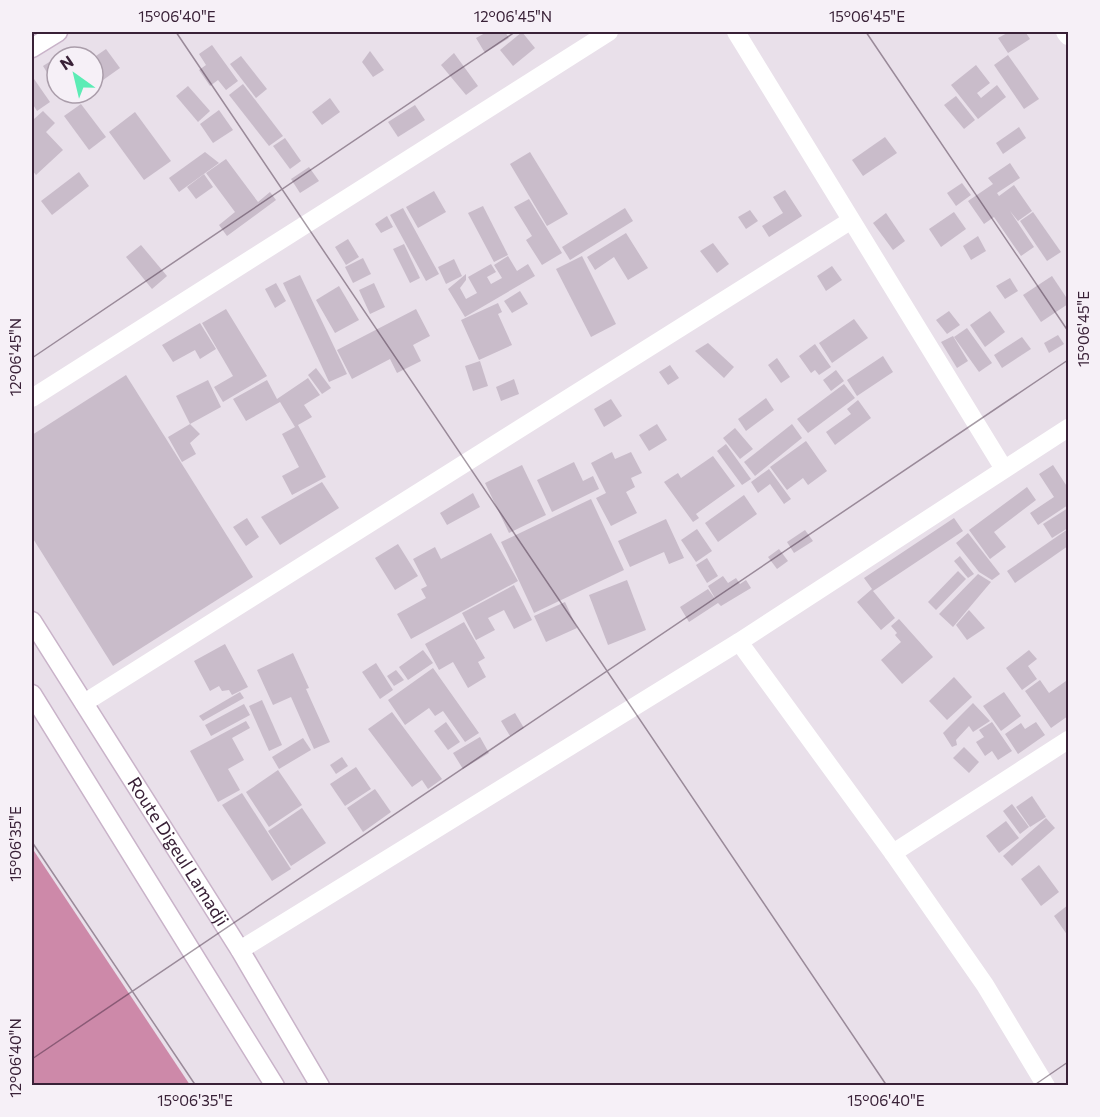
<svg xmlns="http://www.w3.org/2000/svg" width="1100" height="1117" font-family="Commissioner,sans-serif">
<rect width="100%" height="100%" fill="#e9e0ea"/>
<polygon fill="#cd89a9" points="32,848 190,1085 32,1085"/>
<g fill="#c9bcca">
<polygon points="487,32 505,32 509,38 485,53 476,38"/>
<polygon points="522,32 535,48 513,66 500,50"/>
<polygon points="1009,32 1029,32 1026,33 1030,39 1008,53 998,38"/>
<polygon points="212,45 238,81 226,90 218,80 210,86 199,70 206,65 199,54"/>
<polygon points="106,49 120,68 96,85 93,82 93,58"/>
<polygon points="370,51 384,70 373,77 362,62"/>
<polygon points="454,53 478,86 466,95 441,65"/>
<polygon points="1008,55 1039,99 1024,109 994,65"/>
<polygon points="241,56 267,89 256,98 230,64"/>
<polygon points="57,57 57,75 51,79 43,66"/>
<polygon points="976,65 990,83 977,93 981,98 997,85 1006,97 978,119 951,85"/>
<polygon points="32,76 50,102 37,111 32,103"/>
<polygon points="243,84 283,136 269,146 229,95"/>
<polygon points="188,86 210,111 198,122 176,96"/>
<polygon points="956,96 975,120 964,129 944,105"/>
<polygon points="330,98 340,112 322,125 312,112"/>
<polygon points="81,104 106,137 89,150 64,116"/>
<polygon points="415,105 425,120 398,137 388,122"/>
<polygon points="219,110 233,130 213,143 200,124"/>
<polygon points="43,111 55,123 46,132 63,150 36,175 32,170 32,147 34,145 32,142 32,116 34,119"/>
<polygon points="135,112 171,161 144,180 109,132"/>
<polygon points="1019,127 1026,138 1003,154 996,143"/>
<polygon points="885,137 897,153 863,176 852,160"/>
<polygon points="285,138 301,161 290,169 273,146"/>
<polygon points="205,152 219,163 179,192 169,178"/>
<polygon points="530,152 568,214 547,226 510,164"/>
<polygon points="226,159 258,202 270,192 276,200 227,236 219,225 235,212 206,173"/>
<polygon points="1010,163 1020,178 997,193 999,196 1014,185 1032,211 1018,221 1010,211 1034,247 1021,256 994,217 984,224 968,201 993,184 988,178"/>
<polygon points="309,167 319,181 300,193 291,179"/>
<polygon points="79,172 89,186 52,215 41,201"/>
<polygon points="204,174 213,187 196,199 187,187"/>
<polygon points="962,183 971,195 956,206 947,193"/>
<polygon points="785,190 802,216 769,237 762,226 783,213 773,197"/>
<polygon points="434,191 446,212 418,228 406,207"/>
<polygon points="529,199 562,253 542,265 526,240 532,236 514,207"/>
<polygon points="483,206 508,255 494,262 468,213"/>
<polygon points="403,208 439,274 426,281 390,215"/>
<polygon points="625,208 633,221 570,260 562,247"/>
<polygon points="750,210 758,221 746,229 738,217"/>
<polygon points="954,212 966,229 941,247 929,229"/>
<polygon points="1033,212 1061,252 1047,261 1020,221"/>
<polygon points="886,213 905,241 893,250 873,223"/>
<polygon points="387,216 393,227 381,233 375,224"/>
<polygon points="626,233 648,268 628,280 614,257 595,270 587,257"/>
<polygon points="978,236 986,251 971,260 963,246"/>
<polygon points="348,239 359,257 346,265 335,247"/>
<polygon points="713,243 729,264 717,273 700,251"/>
<polygon points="404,244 420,278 410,283 393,249"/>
<polygon points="141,245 167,276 152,289 126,257"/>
<polygon points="508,256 517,271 528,264 535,276 465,317 448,289 466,274 466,280 460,288 466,299 477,293 468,277 491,264 496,272 487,277 491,284 502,278 494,265"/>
<polygon points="582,256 616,324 591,337 556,269"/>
<polygon points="363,258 371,274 353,283 345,267"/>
<polygon points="454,259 462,276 446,284 438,267"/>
<polygon points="832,266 842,280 826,291 817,276"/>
<polygon points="300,275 347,374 329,382 283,283"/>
<polygon points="1052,276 1068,300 1068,304 1041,322 1023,295"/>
<polygon points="1010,278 1018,291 1005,299 996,286"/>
<polygon points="276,283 286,301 275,308 265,289"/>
<polygon points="374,283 385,307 370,314 359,290"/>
<polygon points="339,286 359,320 335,333 316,300"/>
<polygon points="520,291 528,304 512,313 504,301"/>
<polygon points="498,303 502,312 498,314 512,345 479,360 461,320"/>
<polygon points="226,309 267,376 223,402 214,387 233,376 202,323"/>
<polygon points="416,309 430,336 413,345 421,361 397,373 390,359 352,379 337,350"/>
<polygon points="949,311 960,325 947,334 936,320"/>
<polygon points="990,311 1005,332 985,347 970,325"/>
<polygon points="854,319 868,338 832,363 819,343"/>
<polygon points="200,323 216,349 200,359 195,350 173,362 162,345"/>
<polygon points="967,328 992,363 979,372 954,337"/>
<polygon points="1058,335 1064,344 1049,353 1044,343"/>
<polygon points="953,336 968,361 957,368 941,342"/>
<polygon points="1022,337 1031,349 1002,368 994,355"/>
<polygon points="708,343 734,367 724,378 695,351"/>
<polygon points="815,344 831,367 819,375 815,370 811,373 799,356"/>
<polygon points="883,356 893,372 857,396 847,380"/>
<polygon points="777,358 790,377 781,383 768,365"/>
<polygon points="480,361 488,386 473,391 465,366"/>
<polygon points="670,365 679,378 668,385 659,372"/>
<polygon points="316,368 331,388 322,394 308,375"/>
<polygon points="836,370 844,381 831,391 823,380"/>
<polygon points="126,375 253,577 113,666 32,537 32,435"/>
<polygon points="308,378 320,395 304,405 312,417 298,425 326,477 292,495 282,476 299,467 282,434 295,427 280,402 246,421 233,399 267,380 277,399"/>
<polygon points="514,379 519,394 501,401 496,387"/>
<polygon points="208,380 221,407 190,424 200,434 190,443 196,454 182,462 168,437 190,424 176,396"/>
<polygon points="844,384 855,398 808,433 797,419"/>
<polygon points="766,398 774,410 746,431 738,419"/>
<polygon points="611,399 622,416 604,427 594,409"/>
<polygon points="858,400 871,418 835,445 826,432 851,414 847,409"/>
<polygon points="657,424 667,440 649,451 639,435"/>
<polygon points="792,424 802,438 755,476 744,462"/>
<polygon points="735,428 753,449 740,459 723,438"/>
<polygon points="806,441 827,471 808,485 803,478 787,490 770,467"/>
<polygon points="726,444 751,479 742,485 717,451"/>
<polygon points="612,452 615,459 631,452 642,473 631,478 635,487 626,492 637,513 611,526 596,498 606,493 591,463"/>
<polygon points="713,456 735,486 696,514 699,518 693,522 664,482 678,473 681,478"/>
<polygon points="574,462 583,481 593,476 599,489 552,512 537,480"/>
<polygon points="522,465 546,515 509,533 485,483"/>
<polygon points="1053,465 1068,488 1068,505 1038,525 1030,513 1054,497 1039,474"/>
<polygon points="769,469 791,499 784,504 770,484 758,493 751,482"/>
<polygon points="322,482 339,508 280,545 261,517"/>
<polygon points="1027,487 1036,500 994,532 1006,547 990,559 969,530"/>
<polygon points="473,493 480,507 447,525 440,513"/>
<polygon points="744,495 757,514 718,542 705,523"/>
<polygon points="591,499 624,570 534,613 501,542"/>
<polygon points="1068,508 1068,528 1052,538 1043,524"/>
<polygon points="247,518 259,537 246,546 233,527"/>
<polygon points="954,518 963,531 873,591 895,618 881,630 857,602 872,589 864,578"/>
<polygon points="666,519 684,558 669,564 664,552 630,567 618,541"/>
<polygon points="697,529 712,551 696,562 681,540"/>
<polygon points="1068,529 1068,546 1015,583 1007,571"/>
<polygon points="805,530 813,541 794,553 787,542"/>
<polygon points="491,533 518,581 411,639 397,614 426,598 421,589 427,586 413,559 435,547 441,559"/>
<polygon points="968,533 1000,574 992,580 979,572 956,543"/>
<polygon points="398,544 418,576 395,590 375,558"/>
<polygon points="779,549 788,561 777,569 768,557"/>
<polygon points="960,556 974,574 968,578 954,561"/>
<polygon points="707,558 718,576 707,583 696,565"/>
<polygon points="958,571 966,579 936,610 928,602"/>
<polygon points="978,574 991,582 953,627 939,614"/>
<polygon points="723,576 728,583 736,578 740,584 746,580 751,588 721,606 718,603 689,622 680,607 708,589 716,600 708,586"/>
<polygon points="627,580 646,630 608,645 589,595"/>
<polygon points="514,585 532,620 514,629 504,610 488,618 495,630 476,640 462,613"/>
<polygon points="565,602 577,628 546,642 534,616"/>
<polygon points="969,610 985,628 967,640 956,625"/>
<polygon points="899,619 933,657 902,684 881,660 901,642 895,635 897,633 891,626"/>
<polygon points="464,622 485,658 478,662 486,677 468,688 453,662 439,670 425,644"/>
<polygon points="225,644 248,687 232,695 229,690 222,691 219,686 210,691 194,661"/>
<polygon points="423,650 433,663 408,680 399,667"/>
<polygon points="1029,650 1037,659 1028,666 1037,679 1022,690 1006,668"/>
<polygon points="293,653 309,688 306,689 330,742 314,749 291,697 273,705 257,670"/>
<polygon points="376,663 393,690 380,699 362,672"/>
<polygon points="433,668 479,733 465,742 443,711 435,716 429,708 405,725 388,700"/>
<polygon points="396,670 404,680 394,686 387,676"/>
<polygon points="954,677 972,697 947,720 929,701"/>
<polygon points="1040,680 1049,693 1066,681 1068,685 1068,716 1051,728 1025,691"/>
<polygon points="240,692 244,698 203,721 199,716"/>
<polygon points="1004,692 1021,716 1001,731 983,706"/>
<polygon points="262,700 282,745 269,751 249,706"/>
<polygon points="973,703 990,721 973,732 969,726 956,740 957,745 952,747 943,733"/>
<polygon points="244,704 250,715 211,736 205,725"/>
<polygon points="392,712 442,779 428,789 422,780 412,787 368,729"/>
<polygon points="515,713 524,728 510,736 501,721"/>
<polygon points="246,721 250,728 232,738 244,760 228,769 240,790 218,802 190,751"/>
<polygon points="446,722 460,742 448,750 434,731"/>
<polygon points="992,722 1012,751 998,760 992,751 985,756 976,742 984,737 979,730"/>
<polygon points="1036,722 1045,735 1018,754 1005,734 1021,723 1025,729"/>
<polygon points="480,737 489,753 463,769 453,753"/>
<polygon points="303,738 311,750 279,769 272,757"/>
<polygon points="964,747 979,762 969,773 953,758"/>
<polygon points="342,757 348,766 336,774 330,765"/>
<polygon points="356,767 371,789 345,806 330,784"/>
<polygon points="278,770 302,805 269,827 246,792"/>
<polygon points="375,789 391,812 363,832 347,808"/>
<polygon points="242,793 291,869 272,881 222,805"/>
<polygon points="1032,796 1046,817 1030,827 1016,807"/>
<polygon points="1012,804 1029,827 1020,834 1003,811"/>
<polygon points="302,808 326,843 291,866 268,831"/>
<polygon points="1046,818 1055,828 1012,866 1003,856"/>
<polygon points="1006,821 1019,838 999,853 986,836"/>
<polygon points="1039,865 1059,892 1041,906 1021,879"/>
<polygon points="1068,905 1068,936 1054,916"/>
</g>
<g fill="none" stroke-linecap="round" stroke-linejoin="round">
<g stroke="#c9b3c9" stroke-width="21">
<g id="secondary">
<polyline points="32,48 58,32"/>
<path id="s1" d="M32 621 240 950 320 1086"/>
<polyline points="32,694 275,1086"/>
</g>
</g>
<g stroke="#fff" stroke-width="18">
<polyline points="736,32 1004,469"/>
<polyline points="1065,32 1068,36"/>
<polyline points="32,398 609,32"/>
<polyline points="739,642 893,853 985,985 1046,1086"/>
<polyline points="84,703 850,221"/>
<polyline points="893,853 1068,740"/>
<polyline points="240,950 739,642 1068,428"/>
</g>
<use href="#secondary" stroke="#fff" stroke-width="18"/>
</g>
<path fill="none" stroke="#392137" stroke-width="1.5" stroke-opacity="0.45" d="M176 32 887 1086M866 32 1068 331M32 358 515 32M32 842 196 1086M32 1059 1068 360M1033 1086 1068 1062"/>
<g text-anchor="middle" stroke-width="4.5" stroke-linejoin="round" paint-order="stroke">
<g font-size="18" fill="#392137" stroke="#f6f0f7">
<text dy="6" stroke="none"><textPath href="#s1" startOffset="273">Route Digeul Lamadji</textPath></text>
</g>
</g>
<rect width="1100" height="1117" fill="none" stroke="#f6f0f7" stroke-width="66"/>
<g transform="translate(75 75) rotate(326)"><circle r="28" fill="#f6f0f7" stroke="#aa9daa" stroke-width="1.5"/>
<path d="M0-4.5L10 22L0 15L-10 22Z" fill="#5cecb5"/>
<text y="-9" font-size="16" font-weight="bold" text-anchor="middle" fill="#392137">N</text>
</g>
<rect x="33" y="33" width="1034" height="1051" fill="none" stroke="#392137" stroke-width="2"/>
<g font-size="15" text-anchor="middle" fill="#392137">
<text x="177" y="22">15°06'40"E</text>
<text x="513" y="22">12°06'45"N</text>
<text x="867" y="22">15°06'45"E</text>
<text transform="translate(1084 329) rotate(-90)" y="5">15°06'45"E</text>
<text transform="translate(16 357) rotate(-90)" y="5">12°06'45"N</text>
<text transform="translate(16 844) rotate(-90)" y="5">15°06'35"E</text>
<text transform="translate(16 1058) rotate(-90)" y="5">12°06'40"N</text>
<text x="195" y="1106">15°06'35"E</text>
<text x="886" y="1106">15°06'40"E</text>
</g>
</svg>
